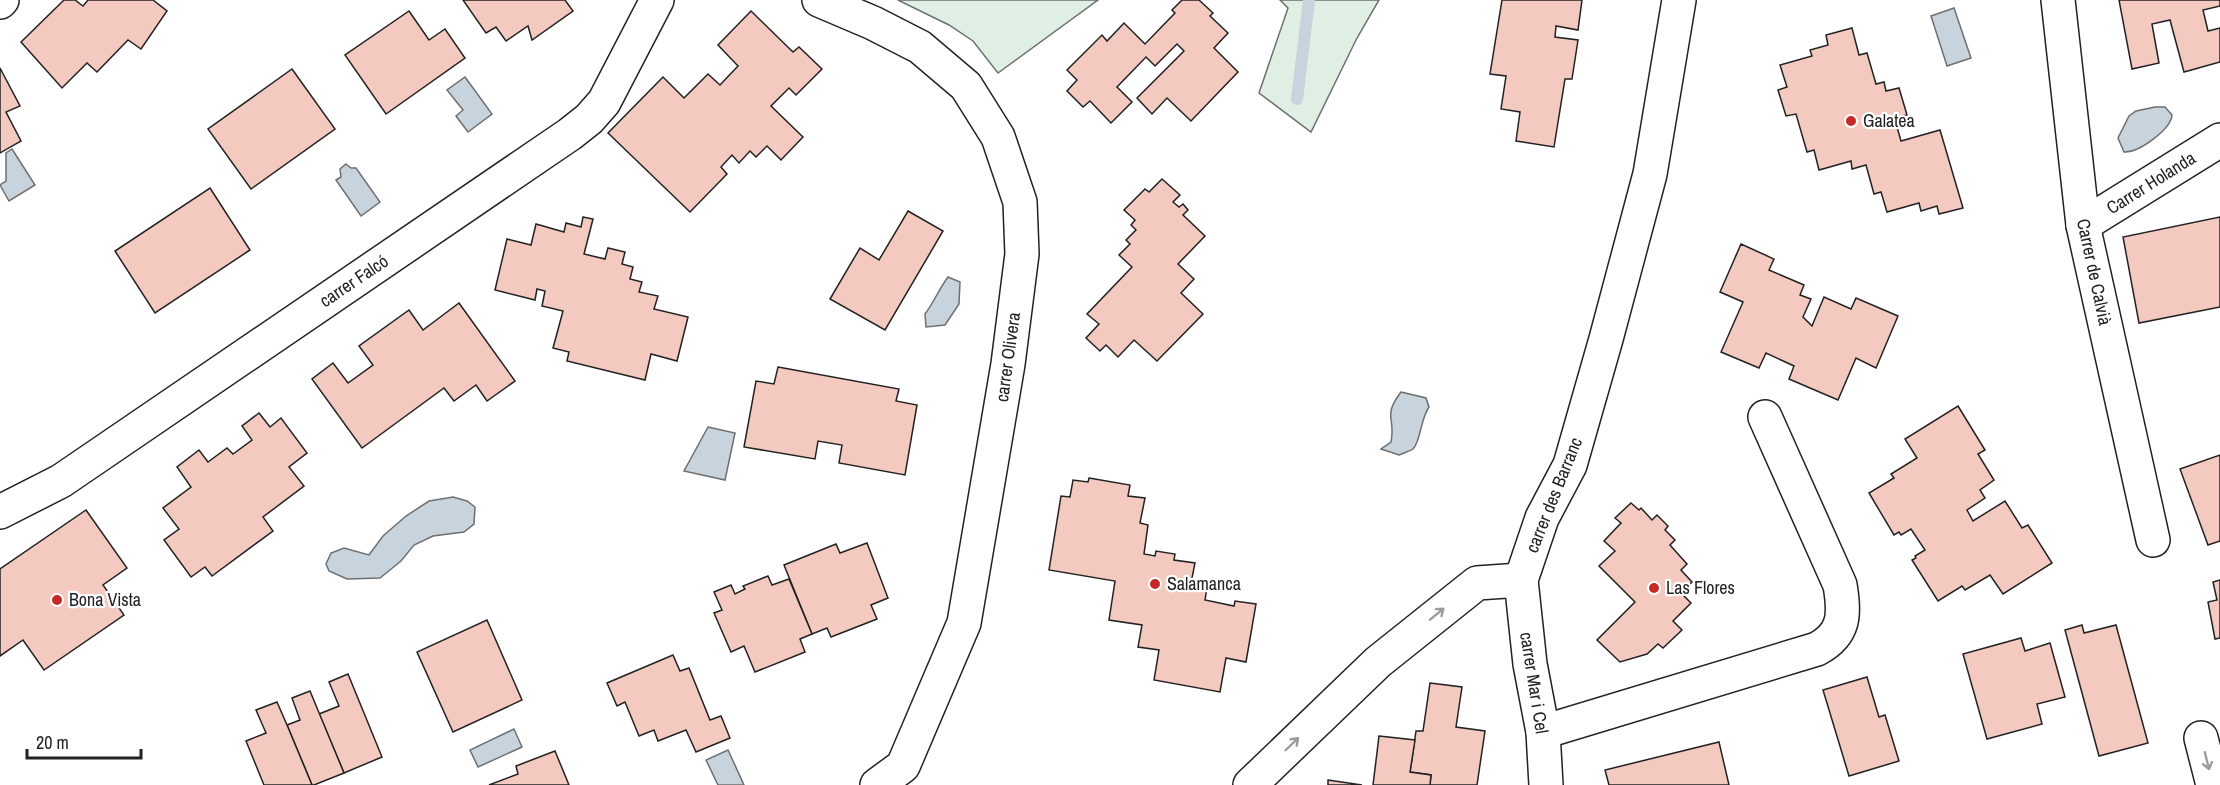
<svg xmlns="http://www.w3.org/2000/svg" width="2220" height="785" font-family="'Archivo Narrow',sans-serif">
<rect width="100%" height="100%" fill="#fff"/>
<g fill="#e0efe3" stroke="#6f6f6f" stroke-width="1.5">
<polygon points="898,0 1098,0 998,73 973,41 949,25"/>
<polygon points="1280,0 1379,0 1357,38 1311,132 1259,93 1288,8"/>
</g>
<g fill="#c7d3dd" stroke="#6f6f6f" stroke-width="1.5">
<polygon points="1954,8 1971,58 1947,66 1931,16"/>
<polygon points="465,77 492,114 468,132 456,116 463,110 447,90"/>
<path d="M2155 107H2165L2172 115C2171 129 2139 153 2124 152L2118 138 2129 116 2136 111Z"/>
<polygon points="12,149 35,185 9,201 0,185 6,181 6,153"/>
<polygon points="346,164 351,168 356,168 380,202 361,216 336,180 341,177 340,169"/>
<path d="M948 277 960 282 959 304 945 325 926 327 925 314C934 302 939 289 948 277Z"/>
<path d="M1401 392 1426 398 1429 407C1420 420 1421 441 1413 449 1410 451 1403 453 1399 455L1381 449 1391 442C1396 417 1382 417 1401 392Z"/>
<polygon points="708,427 735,433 725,480 684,471"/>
<polygon points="453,497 467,501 475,507 474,524 464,532 433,536 414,545 401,561 380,578 347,579 329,571 326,564 331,553 344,548 369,555 383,536 406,516 429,501"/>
<polygon points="514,729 522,747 478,767 470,750"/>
<polygon points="728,750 744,785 718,785 706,760"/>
</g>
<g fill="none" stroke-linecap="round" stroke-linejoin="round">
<polyline stroke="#c7d3dd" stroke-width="12" points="1297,99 1309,0"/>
</g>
<g fill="#f3c9c0" stroke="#222" stroke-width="1.5">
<polygon points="64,0 75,0 83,6 88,0 153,0 167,11 141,49 128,40 97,72 87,63 62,88 21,42"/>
<polygon points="463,0 565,0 573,11 532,40 528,26 506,41 496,27 486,33"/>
<polygon points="1182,0 1199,0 1213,13 1210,16 1228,33 1214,48 1238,72 1191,121 1167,98 1152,114 1137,98 1184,51 1177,44 1155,66 1146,57 1117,87 1132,102 1111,123 1090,101 1083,107 1067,91 1077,80 1067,70 1102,35 1107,41 1124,23 1145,44 1175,13 1172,10"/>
<polygon points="1502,0 1582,0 1578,30 1556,26 1555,37 1578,40 1572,79 1565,79 1554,147 1516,141 1520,112 1501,109 1506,76 1490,74"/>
<polygon points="2119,0 2220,0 2220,6 2203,10 2208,31 2220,28 2220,62 2184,72 2170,20 2152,24 2159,63 2132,69"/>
<polygon points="409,11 429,40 445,29 465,58 386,114 345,55"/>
<polygon points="751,11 793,52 799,47 822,69 796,95 789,88 771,106 803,137 781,160 767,146 756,157 750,151 739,163 732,155 721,167 727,174 690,212 608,133 663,77 684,98 708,74 720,85 738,66 718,45"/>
<polygon points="1852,28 1859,55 1867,53 1876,84 1884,82 1886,91 1899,88 1907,115 1902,116 1904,126 1897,127 1901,141 1940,130 1963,208 1939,214 1937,206 1921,211 1919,203 1887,212 1881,192 1874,194 1866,165 1852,169 1851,161 1819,170 1814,150 1807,152 1796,114 1786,116 1778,90 1787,87 1780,65 1812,56 1810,50 1828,45 1826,35"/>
<polygon points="0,68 20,106 6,112 21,141 0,153"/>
<polygon points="292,69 335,129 251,189 208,129"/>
<polygon points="1162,179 1180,195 1173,202 1179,207 1183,204 1188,210 1183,215 1205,236 1178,264 1194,279 1181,293 1203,314 1157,361 1134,340 1118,357 1106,345 1100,351 1086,338 1099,324 1087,314 1132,267 1119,255 1130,244 1126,240 1136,230 1131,225 1135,220 1124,210 1145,189 1149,192"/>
<polygon points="210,188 250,250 155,313 115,251"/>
<polygon points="908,211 943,231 885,330 830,299 860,248 879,260"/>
<polygon points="583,217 593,219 584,254 605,259 608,248 625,252 622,264 633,267 630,279 642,282 639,292 658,296 654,309 688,317 677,361 651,354 645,380 567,361 569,352 553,348 563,311 542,306 545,291 537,289 535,300 495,290 507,239 531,245 536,224 564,232 566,223 581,227"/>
<polygon points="2220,217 2220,307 2139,323 2123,237"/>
<polygon points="1741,244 1774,259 1769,270 1804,285 1800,295 1811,299 1803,317 1812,326 1824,297 1851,309 1856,298 1898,316 1876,368 1856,358 1838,400 1789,379 1794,366 1766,353 1759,368 1721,352 1743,302 1720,292"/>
<polygon points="459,303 515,381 487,401 476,385 454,401 444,388 362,448 312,379 333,363 348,383 373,365 359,346 409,310 423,330"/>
<polygon points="778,367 899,389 896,401 917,405 905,475 839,463 842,445 818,441 815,459 744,447 756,381 774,384"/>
<polygon points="1958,406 1985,450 1978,454 1994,480 1980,490 1985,498 1967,510 1973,521 2005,501 2022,528 2028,525 2052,563 2003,594 1990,575 1965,590 1962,586 1938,601 1912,560 1916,558 1915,556 1925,550 1911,529 1901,535 1899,532 1894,535 1869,493 1894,478 1891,474 1917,458 1905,439"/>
<polygon points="259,413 270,427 281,418 307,453 289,467 304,486 263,517 273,531 212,576 205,567 191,577 164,540 179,529 163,508 191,487 177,467 199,450 208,462 227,448 233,454 252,440 242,426"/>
<polygon points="2220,455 2220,541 2208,545 2180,469"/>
<polygon points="1089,478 1130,485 1128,496 1145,498 1140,523 1148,525 1144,554 1155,556 1156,551 1175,554 1174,560 1195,563 1191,583 1199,585 1199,587 1207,588 1205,600 1234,606 1235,601 1256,604 1246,662 1226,658 1220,692 1154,680 1159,650 1138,647 1142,625 1109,620 1115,581 1049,570 1061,496 1070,497 1073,480 1088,482"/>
<polygon points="1631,503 1639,510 1641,508 1652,520 1657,515 1668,526 1665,530 1675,540 1670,545 1687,564 1681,570 1692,582 1681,593 1691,603 1673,621 1682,630 1663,648 1658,644 1647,654 1620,662 1597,640 1635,602 1599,566 1615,551 1604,541 1621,523 1615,518"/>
<polygon points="86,510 127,568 103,585 124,615 44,670 23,640 0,656 0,569"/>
<polygon points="867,543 888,598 871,605 877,619 831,637 827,628 812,634 784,565 836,544 840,553"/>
<polygon points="768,576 772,585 789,579 812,634 800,639 805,652 755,672 744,646 731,652 714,613 722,610 714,592 731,585 735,594 745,589 743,586"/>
<polygon points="2220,580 2220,638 2215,639 2208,602 2217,600 2213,582"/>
<polygon points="487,620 522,700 453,732 417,652"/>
<polygon points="2082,625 2084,633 2116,625 2148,743 2099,756 2065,630"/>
<polygon points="2021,638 2025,651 2050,643 2065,697 2037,704 2042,724 1987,739 1963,654"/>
<polygon points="673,655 680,671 689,668 710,720 721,716 730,738 696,752 686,730 658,741 654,730 639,736 625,702 617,706 607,683"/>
<polygon points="348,674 382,757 344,773 319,714 339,706 329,682"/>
<polygon points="1867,677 1879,717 1885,715 1899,761 1849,776 1823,690"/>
<polygon points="1430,683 1462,687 1456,727 1485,731 1477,785 1430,785 1431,775 1410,772 1416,731 1423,731"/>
<polygon points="310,691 344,773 314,785 312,785 287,725 300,720 292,698"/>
<polygon points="277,702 287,725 312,785 264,785 246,741 266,733 256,710"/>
<polygon points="1379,736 1415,740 1410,772 1431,775 1430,785 1373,785"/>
<polygon points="1719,742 1729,785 1609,785 1605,770"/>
<polygon points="555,751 569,785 489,785 518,774 516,766"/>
<polygon points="1328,780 1362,785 1328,785"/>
</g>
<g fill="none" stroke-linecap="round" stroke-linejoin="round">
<g stroke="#222" stroke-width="36">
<g id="minor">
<polyline points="819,0 873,23 920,47 966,86 998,137 1020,202 1022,254 1008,364 964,623 903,766 877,785"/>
<polyline points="2058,0 2083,225 2153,540"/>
<polyline points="0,2 2,0"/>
<polyline points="2083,225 2220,140"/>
<polyline points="0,512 61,481 570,134 589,119 604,102 657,0"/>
<path d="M1543 732 1817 649C1845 634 1845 614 1840 585L1765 417"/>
<polyline points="2201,738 2213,785"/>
<polyline points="1250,785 1378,662 1477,583 1521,580"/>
<polyline points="1546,785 1543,732 1530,664 1521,580 1542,518 1570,465 1606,339 1650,174 1679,0"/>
</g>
</g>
<use href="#minor" stroke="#fff" stroke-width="33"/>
</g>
<defs><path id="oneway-shaft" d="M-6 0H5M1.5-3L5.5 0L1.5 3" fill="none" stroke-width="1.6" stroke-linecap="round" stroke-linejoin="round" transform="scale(1.5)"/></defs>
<g stroke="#9c9c9c">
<use href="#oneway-shaft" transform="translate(1437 614) rotate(-39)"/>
<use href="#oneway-shaft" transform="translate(1292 744) rotate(-44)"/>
<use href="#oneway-shaft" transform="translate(2207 761) rotate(76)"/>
</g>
<g fill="#c62828" stroke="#fff" stroke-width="2">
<circle cx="1851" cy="121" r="6"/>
<circle cx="1155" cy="584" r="6"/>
<circle cx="1654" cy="588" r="6"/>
<circle cx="57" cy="600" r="6"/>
</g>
<g text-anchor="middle" stroke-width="4.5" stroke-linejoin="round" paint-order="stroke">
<g font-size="18" fill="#222" stroke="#fff" text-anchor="start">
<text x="1863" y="127">Galatea</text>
<text x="1167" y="590">Salamanca</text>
<text x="1666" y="594">Las Flores</text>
<text x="69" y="606">Bona Vista</text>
</g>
<g font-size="18" fill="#222" stroke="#fff">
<text transform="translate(2151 183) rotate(-32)" y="6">Carrer Holanda</text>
<text transform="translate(2094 272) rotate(78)" y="6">Carrer de Calvià</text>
<text transform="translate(354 281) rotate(-34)" y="6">carrer Falcó</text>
<text transform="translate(1008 357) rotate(-82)" y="6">carrer Olivera</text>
<text transform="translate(1554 495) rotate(-68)" y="6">carrer des Barranc</text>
<text transform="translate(1534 683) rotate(81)" y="6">carrer Mar i Cel</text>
</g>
</g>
<path d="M27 749v9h114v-9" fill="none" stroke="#222222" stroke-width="3"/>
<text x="36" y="749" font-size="18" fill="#222222" stroke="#ffffff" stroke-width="4.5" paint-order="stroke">20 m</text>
</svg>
